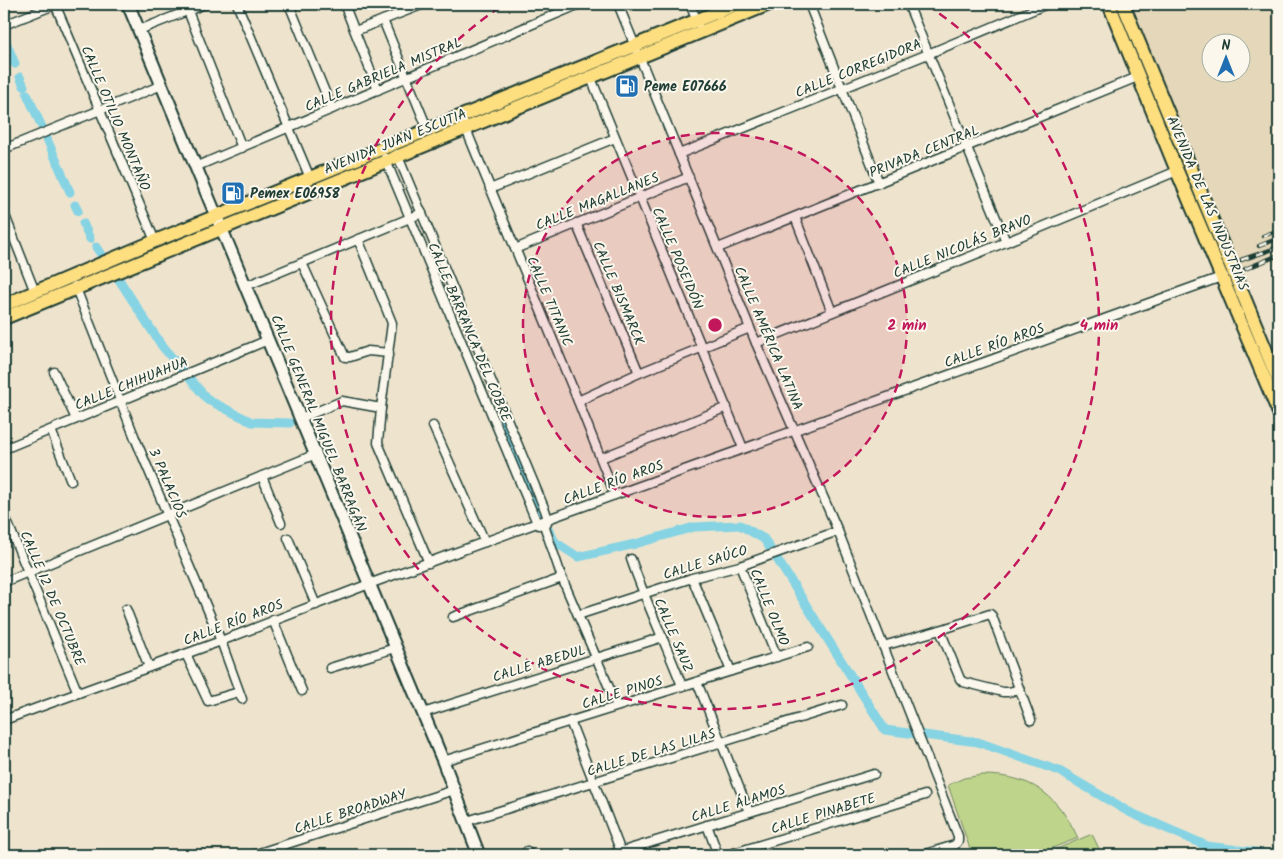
<svg xmlns="http://www.w3.org/2000/svg" width="1283" height="859" font-family="Kalam,sans-serif">
<rect width="100%" height="100%" fill="#eee4ce"/>
<filter id="ink" filterUnits="userSpaceOnUse"><feTurbulence type="fractalNoise" baseFrequency=".02" numOctaves="2"/><feDisplacementMap in="SourceGraphic" scale="10" xChannelSelector="R" yChannelSelector="G"/><feConvolveMatrix kernelMatrix="1 2 1 2 8 2 1 2 1" color-interpolation-filters="sRGB"/></filter>
<g filter="url(#ink)">
<path fill="#e5d7b9" fill-rule="evenodd" d="M1129 4H1279V259L1239 273ZM1210 42H1240V72H1210Z"/>
<g fill="#bed48a" stroke="#6e885f">
<path d="M982 775C1031 775 1057 794 1078 838L1035 855H972L948 785 964 778Z"/>
<polygon points="1092,834 1102,855 1043,855"/>
</g>
<g fill="none" stroke-linecap="round" stroke-linejoin="round">
<g stroke="#85d3e3" stroke-width="9">
<polyline points="4,37 15,64"/>
<polyline points="20,77 24,86"/>
<polyline points="27,94 42,127"/>
<polyline points="47,139 70,192"/>
<polyline points="75,205 78,211"/>
<polyline points="83,223 90,239"/>
<polyline points="96,247 102,256"/>
<polyline points="118,278 162,346 208,400 252,422 290,423"/>
<polyline points="499,420 500,421 535,504 544,520"/>
<polyline points="549,530 555,542 578,557 635,544 694,527 740,525 764,539 770,548"/>
<polyline points="777,559 885,730 978,742 1059,771 1129,812 1207,846 1278,855"/>
</g>
<g stroke="#1f3d34" stroke-width="11">
<g id="minor">
<polyline points="55,4 155,241"/>
<polyline points="237,4 310,178"/>
<polyline points="289,4 332,109"/>
<polyline points="344,4 378,90"/>
<polyline points="618,4 756,343 838,531 958,836 958,841 955,845 922,855"/>
<polyline points="690,4 698,24"/>
<polyline points="809,4 879,183"/>
<polyline points="908,4 1006,242"/>
<polyline points="188,11 242,148"/>
<polyline points="383,20 428,130"/>
<polyline points="4,25 57,4"/>
<polyline points="139,30 205,4"/>
<polyline points="355,31 424,4"/>
<polyline points="591,78 743,448"/>
<polyline points="461,117 578,401 615,495"/>
<polyline points="4,149 162,85"/>
<polyline points="397,154 545,510 548,519 545,528 562,578 617,706"/>
<polyline points="679,154 928,54 1047,4"/>
<polyline points="385,158 537,523 539,525"/>
<polyline points="195,167 580,4"/>
<polyline points="490,189 615,138"/>
<polyline points="4,213 35,292"/>
<polyline points="795,217 832,312"/>
<polyline points="576,223 639,373"/>
<polyline points="358,239 392,323 381,408 378,443 429,563"/>
<polyline points="718,248 1140,76"/>
<polyline points="515,249 689,177"/>
<polyline points="302,263 345,357 350,357 368,351 389,353"/>
<polyline points="75,286 135,438 221,641 242,699"/>
<polyline points="246,286 422,213"/>
<polyline points="756,343 1006,242 1177,171"/>
<polyline points="54,372 76,419"/>
<polyline points="578,401 639,373 750,328"/>
<polyline points="301,418 342,401 381,408"/>
<polyline points="433,426 485,542"/>
<polyline points="51,430 71,481"/>
<polyline points="4,449 268,340"/>
<polyline points="601,458 727,407"/>
<polyline points="262,476 281,523"/>
<polyline points="4,514 78,693"/>
<polyline points="288,538 316,605"/>
<path d="M631 559C646 603 666 644 682 686"/>
<polyline points="740,566 777,657"/>
<polyline points="692,578 731,671"/>
<polyline points="4,582 316,454"/>
<polyline points="126,609 149,667"/>
<polyline points="578,615 692,578 740,566 838,531"/>
<polyline points="453,617 562,578"/>
<polyline points="273,620 302,691"/>
<polyline points="940,630 960,679 963,682 1003,692 1009,692 1019,689"/>
<polyline points="883,646 940,630 990,614 992,616 1031,720"/>
<polyline points="186,654 208,701 239,692"/>
<polyline points="330,668 395,648"/>
<polyline points="697,682 749,812"/>
<polyline points="423,713 663,637"/>
<polyline points="4,720 221,641 369,584 548,519 1224,276"/>
<polyline points="570,721 621,852"/>
<polyline points="443,761 808,647"/>
<polyline points="467,821 842,705"/>
<polyline points="707,825 718,855"/>
<polyline points="527,851 528,855"/>
<polyline points="253,855 454,790"/>
<polyline points="610,855 874,774"/>
<polyline points="727,855 925,795"/>
</g>
</g>
<g stroke="#1f3d34" stroke-width="15">
<polyline id="secondary" points="128,4 443,761 479,855"/>
</g>
<g stroke="#1f3d34" stroke-width="16">
<g id="primary">
<polyline points="1109,4 1177,171 1279,413"/>
<polyline points="1123,4 1279,382"/>
<polyline points="4,305 155,241 737,4"/>
<polyline points="4,318 769,4"/>
</g>
</g>
<use href="#minor" stroke="#fbf7ec" stroke-width="8"/>
<use href="#secondary" stroke="#fbf7ec" stroke-width="11"/>
<use href="#primary" stroke="#fddf80" stroke-width="12"/>
<g stroke="#1f3d34" stroke-width="4.5">
<g id="rail">
<polyline points="1263,236 1279,230"/>
<polyline points="1259,246 1279,238"/>
<polyline points="1241,260 1279,247"/>
<polyline points="1245,269 1279,255"/>
</g>
</g>
<use href="#rail" stroke="#fbf7ec" stroke-width="2.5" stroke-dasharray="8" stroke-linecap="butt"/>
</g>
</g>
<circle cx="715" cy="325" r="192" fill="#c2185b" fill-opacity=".12"/>
<g fill="none" stroke="#c2185b" stroke-width="2.5" stroke-dasharray="9 6">
<circle cx="715" cy="325" r="192"/>
<path d="M927 5A384 384 0 1 1 503 5"/>
</g>
<defs>
<g id="fuel-square" transform="scale(1.25)"><rect x="-9" y="-9" width="18" height="18" rx="4" fill="#1f6fb2" stroke="#fbf7ec"/><path d="M-5.5-6h7V0h2V4h1.3V-2.5L3-4.5l.8-.8L6-3V5H2.5V1h-1V6h-7ZM-4.2-4.7v3.2H.2V-4.7Z" fill="#fff"/></g>
</defs>
<g fill-rule="evenodd">
<use href="#fuel-square" x="627" y="86"/>
<use href="#fuel-square" x="233" y="193"/>
</g>
<g text-anchor="middle" stroke-width="4" stroke-linejoin="round" paint-order="stroke">
<g font-size="14" fill="#1f3d34" stroke="#fbf7ec">
<text transform="translate(858 68) rotate(-22)" y="5">CALLE CORREGIDORA</text>
<text transform="translate(383 74) rotate(-23)" y="5">CALLE GABRIELA MISTRAL</text>
<text transform="translate(116 118) rotate(67)" y="5">CALLE OTILIO MONTAÑO</text>
<text transform="translate(395 141) rotate(-22)" y="5">AVENIDA JUAN ESCUTIA</text>
<text transform="translate(924 151) rotate(-22)" y="5">PRIVADA CENTRAL</text>
<text transform="translate(597 201) rotate(-22)" y="5">CALLE MAGALLANES</text>
<text transform="translate(1208 203) rotate(67)" y="5">AVENIDA DE LAS INDUSTRIAS</text>
<text transform="translate(962 246) rotate(-22)" y="5">CALLE NICOLÁS BRAVO</text>
<text transform="translate(678 258) rotate(67)" y="5">CALLE POSEIDÓN</text>
<text transform="translate(619 293) rotate(67)" y="5">CALLE BISMARCK</text>
<text transform="translate(550 301) rotate(67)" y="5">CALLE TITANIC</text>
<text transform="translate(470 332) rotate(67)" y="5">CALLE BARRANCA DEL COBRE</text>
<text transform="translate(769 338) rotate(67)" y="5">CALLE AMÉRICA LATINA</text>
<text transform="translate(994 345) rotate(-20)" y="5">CALLE RÍO AROS</text>
<text transform="translate(131 383) rotate(-22)" y="5">CALLE CHIHUAHUA</text>
<text transform="translate(319 423) rotate(68)" y="5">CALLE GENERAL MIGUEL BARRAGÁN</text>
<text transform="translate(613 482) rotate(-20)" y="5">CALLE RÍO AROS</text>
<text transform="translate(168 483) rotate(67)" y="5">3 PALACIOS</text>
<text transform="translate(705 562) rotate(-17)" y="5">CALLE SAÚCO</text>
<text transform="translate(53 598) rotate(67)" y="5">CALLE 12 DE OCTUBRE</text>
<text transform="translate(770 607) rotate(68)" y="5">CALLE OLMO</text>
<text transform="translate(233 622) rotate(-21)" y="5">CALLE RÍO AROS</text>
<text transform="translate(674 635) rotate(67)" y="5">CALLE SAUZ</text>
<text transform="translate(539 663) rotate(-17)" y="5">CALLE ABEDUL</text>
<text transform="translate(622 692) rotate(-17)" y="5">CALLE PINOS</text>
<text transform="translate(651 752) rotate(-17)" y="5">CALLE DE LAS LILAS</text>
<text transform="translate(738 803) rotate(-17)" y="5">CALLE ÁLAMOS</text>
<text transform="translate(350 811) rotate(-18)" y="5">CALLE BROADWAY</text>
<text transform="translate(823 813) rotate(-17)" y="5">CALLE PINABETE</text>
</g>
<g font-size="14" font-weight="bold" fill="#1f3d34" stroke="#fbf7ec" text-anchor="start">
<text x="644" y="91">Peme E07666</text>
<text x="250" y="198">Pemex E06958</text>
</g>
</g>
<circle cx="715" cy="325" r="8" fill="#c2185b" stroke="#fbf7ec" stroke-width="2.5"/>
<g font-size="15" text-anchor="middle" font-weight="bold" fill="#c2185b" stroke="#fbf7ec" stroke-width="4" stroke-linejoin="round" paint-order="stroke">
<text x="907" y="330">2 min</text>
<text x="1099" y="330">4 min</text>
</g>
<rect width="1283" height="859" fill="none" stroke="#fbf7ec" stroke-width="20"/>
<rect x="10" y="10" width="1263" height="839" fill="none" stroke="#1f3d34" stroke-width="2" filter="url(#ink)"/>
<g transform="translate(1226 58)"><circle r="24" fill="#fbf7ec" stroke="#a3ada2"/>
<path d="M0-4L9 19L0 12L-9 19Z" fill="#1f6fb2"/>
<text y="-8" font-size="14" font-weight="bold" text-anchor="middle" fill="#1f3d34">N</text>
</g>
</svg>
